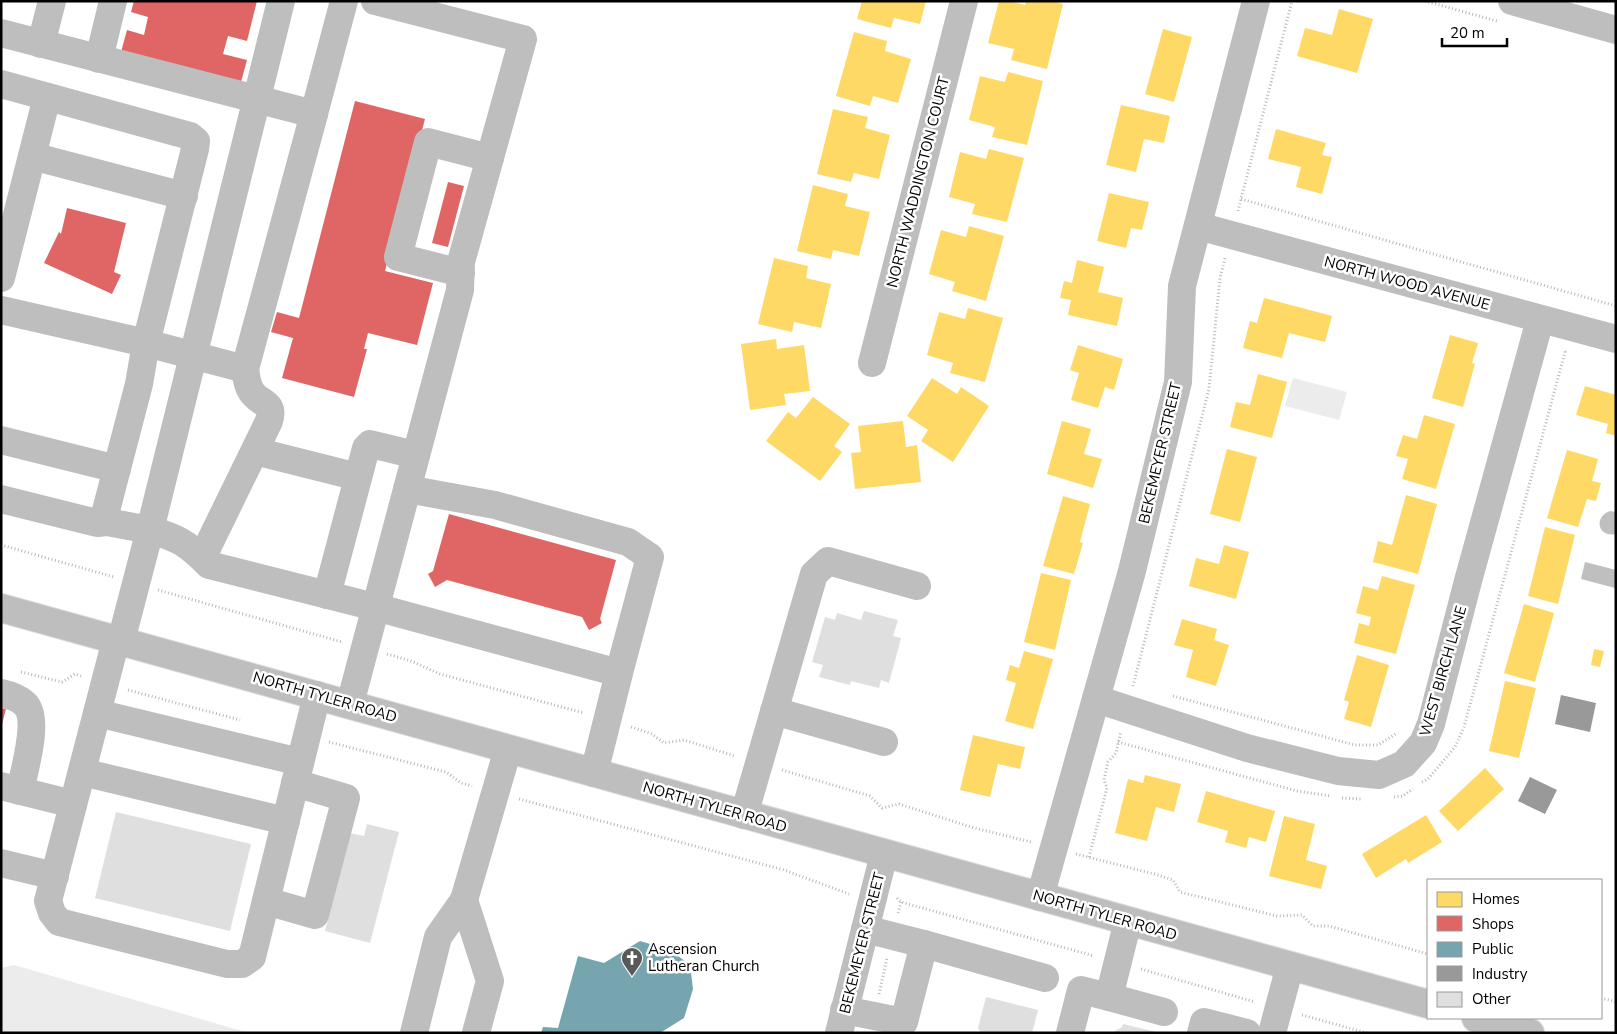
<svg xmlns="http://www.w3.org/2000/svg" width="1617" height="1034" font-family="'Nunito Sans',sans-serif">
<rect width="100%" height="100%" fill="#fff"/>
<g fill="#ececec">
<polygon points="1293,378 1347,392 1339,420 1285,406"/>
<polygon points="14,965 249,1033 1,1033 1,968"/>
</g>
<g fill="#bfbfbf">
<path d="M1610 511 1616 512V534C1598 538 1593 517 1610 511Z"/>
<polygon points="1585,562 1616,570 1615,588 1581,579"/>
</g>
<g fill="#ffd966">
<polygon points="862,1 926,1 920,24 894,18 891,28 857,19"/>
<polygon points="999,1 1009,1 1025,5 1026,1 1053,1 1063,4 1047,69 1011,60 1014,49 988,43"/>
<polygon points="1339,9 1373,19 1357,73 1297,56 1305,28 1332,35"/>
<polygon points="1163,29 1192,37 1174,102 1145,94"/>
<polygon points="854,32 887,41 885,51 911,59 898,103 873,96 870,106 836,96"/>
<polygon points="1008,72 1043,81 1027,145 992,137 995,127 969,120 980,76 1005,82"/>
<polygon points="1121,105 1170,116 1164,143 1144,139 1136,172 1106,165"/>
<polygon points="833,109 868,117 865,128 890,135 879,179 854,173 851,182 817,174"/>
<polygon points="1276,129 1326,143 1322,155 1332,157 1322,194 1296,187 1301,167 1268,159"/>
<polygon points="989,149 1024,158 1007,222 972,214 975,204 949,197 960,152 986,159"/>
<polygon points="813,185 848,194 845,206 870,212 859,256 833,250 831,259 797,251"/>
<polygon points="1109,193 1149,202 1142,230 1131,228 1126,248 1097,241"/>
<polygon points="969,226 1004,236 986,301 952,291 955,282 929,274 941,230 966,237"/>
<polygon points="774,258 808,266 806,278 831,284 821,328 794,322 792,332 758,324"/>
<polygon points="1077,260 1104,267 1098,292 1123,298 1117,326 1068,315 1071,300 1060,298 1064,281 1072,283"/>
<polygon points="1264,298 1332,316 1325,342 1289,333 1282,358 1243,348 1250,321 1257,323"/>
<polygon points="968,308 1003,318 985,382 950,373 953,363 927,355 939,312 965,319"/>
<polygon points="1450,335 1478,343 1472,363 1475,364 1463,407 1432,398"/>
<polygon points="776,339 777,349 804,345 810,391 784,394 786,405 750,410 741,344"/>
<polygon points="1078,345 1123,359 1114,390 1105,387 1098,408 1071,400 1079,373 1070,370"/>
<polygon points="1258,374 1287,382 1272,438 1230,427 1236,402 1250,405"/>
<polygon points="932,378 957,394 961,387 989,406 953,462 921,441 928,430 907,416"/>
<polygon points="1585,386 1616,395 1616,436 1606,433 1608,424 1576,415"/>
<polygon points="813,397 850,424 834,446 842,452 820,481 766,441 788,412 796,418"/>
<polygon points="1424,415 1455,424 1436,489 1402,479 1408,459 1396,456 1403,435 1417,439"/>
<polygon points="903,421 906,447 917,445 921,482 855,489 851,453 861,452 858,426"/>
<polygon points="1062,421 1091,429 1084,454 1102,459 1093,488 1047,474"/>
<polygon points="1227,449 1257,457 1240,522 1210,514"/>
<polygon points="1567,450 1598,459 1592,481 1601,483 1596,501 1587,499 1578,527 1547,518"/>
<polygon points="1406,495 1437,504 1418,574 1373,562 1378,541 1392,545"/>
<polygon points="1063,496 1090,504 1080,542 1083,543 1074,574 1043,566"/>
<polygon points="1545,527 1575,535 1558,604 1528,596"/>
<polygon points="1224,545 1249,552 1236,599 1189,586 1196,558 1219,564"/>
<polygon points="1041,573 1071,580 1055,650 1024,642"/>
<polygon points="1382,576 1415,585 1396,654 1354,643 1359,623 1369,626 1371,617 1356,613 1363,586 1378,590"/>
<polygon points="1524,604 1554,613 1535,682 1504,673"/>
<polygon points="1182,619 1217,629 1214,640 1229,645 1216,686 1186,677 1193,650 1174,645"/>
<polygon points="1594,649 1604,651 1600,667 1591,665"/>
<polygon points="1024,651 1053,659 1033,729 1005,721 1016,683 1006,680 1010,665 1019,668"/>
<polygon points="1357,655 1389,665 1371,727 1344,719 1349,702 1344,700"/>
<polygon points="1505,681 1536,688 1519,758 1489,751"/>
<polygon points="973,735 1025,747 1020,769 998,764 990,797 960,790"/>
<polygon points="1485,768 1504,789 1458,831 1439,811"/>
<polygon points="1145,775 1181,784 1174,812 1156,807 1147,841 1115,833 1128,779 1143,783"/>
<polygon points="1206,791 1275,811 1266,842 1249,837 1246,848 1225,842 1228,831 1197,822"/>
<polygon points="1426,815 1442,842 1408,863 1406,859 1376,878 1362,854"/>
<polygon points="1284,816 1315,824 1306,860 1327,866 1321,889 1269,876"/>
</g>
<g fill="#e06666">
<polygon points="134,1 257,1 247,41 228,36 223,54 247,60 241,82 121,52 127,30 144,35 148,17 131,12"/>
<polygon points="355,101 425,119 385,271 433,283 417,345 368,333 364,349 367,349 354,397 282,378 293,338 271,332 277,312 299,318"/>
<polygon points="448,182 464,186 448,247 432,243"/>
<polygon points="67,208 126,223 114,272 121,275 112,294 44,263 59,232 61,234"/>
<polygon points="449,514 616,560 600,619 602,623 589,630 582,617 447,580 435,587 428,574 433,571"/>
<polygon points="1,708 6,709 2,724 1,724"/>
</g>
<polygon fill="#76a5af" points="640,941 670,950 690,965 693,989 684,1018 660,1033 541,1033 543,1027 558,1028 578,956 604,963"/>
<g fill="#999">
<polygon points="1561,695 1596,703 1590,732 1555,724"/>
<polygon points="1530,777 1557,790 1545,814 1518,801"/>
</g>
<g fill="#dfdfdf">
<polygon points="864,611 898,620 893,636 901,638 889,683 881,680 879,688 851,681 850,685 819,677 823,665 812,662 825,617 835,620 837,613 861,620"/>
<polygon points="116,812 251,844 230,931 95,898"/>
<polygon points="367,824 399,832 370,943 325,931 350,833 364,836"/>
<polygon points="986,997 1038,1010 1032,1033 981,1033 978,1028"/>
<polygon points="1123,1024 1156,1032 1155,1033 1112,1033 1122,1027"/>
</g>
<g fill="none" stroke-linecap="round" stroke-linejoin="round">
<g stroke="#dbdbdb" stroke-width="30">
<g id="major">
<polyline points="1,608 1428,1004"/>
<polyline points="1476,1018 1530,1033"/>
</g>
</g>
<g stroke="#b9b9b9" stroke-width="3" stroke-dasharray="1 2.5" stroke-linecap="butt">
<polyline points="1425,1 1497,21"/>
<polyline points="1241,199 1616,306"/>
<polyline points="1238,211 1292,1"/>
<polyline points="1,545 114,577"/>
<polyline points="158,590 342,642"/>
<polyline points="387,654 411,661 440,674 584,713"/>
<polyline points="21,672 62,682 75,674 81,676"/>
<polyline points="1133,686 1209,389 1220,278 1225,258"/>
<polyline points="128,690 240,720"/>
<polyline points="1173,696 1355,745 1378,745 1397,733"/>
<polyline points="631,727 652,734 664,743 684,740 735,756"/>
<polyline points="329,742 446,772 461,783 472,786"/>
<polyline points="1118,742 1297,791 1331,796"/>
<polyline points="782,770 870,796 882,808 899,804 971,827 1031,842"/>
<polyline points="1422,782 1428,779 1455,747 1464,727 1565,352 1563,351"/>
<polyline points="1394,797 1403,796 1413,789"/>
<polyline points="1342,798 1361,799"/>
<polyline points="519,799 784,870 849,894"/>
<polyline points="1076,854 1158,875 1173,880 1180,892 1277,916 1302,915 1313,926 1329,926 1428,954"/>
<polyline points="1089,857 1107,788 1104,780 1108,762 1116,753 1121,731"/>
<polyline points="897,898 901,902 1094,956"/>
<polyline points="898,913 901,902"/>
<polyline points="1141,969 1255,1002"/>
<polyline points="879,994 887,958"/>
<polyline points="1601,998 1616,1002"/>
<polyline points="1302,1015 1367,1033"/>
<polyline points="1413,1033 1420,1033"/>
</g>
<g stroke="#bebebe" stroke-width="28">
<polyline points="1512,1 1616,30"/>
<polyline points="1,33 314,114 344,1"/>
<polyline points="41,44 52,1"/>
<polyline points="99,59 113,1"/>
<polyline points="1,84 190,136 196,141 195,149 146,343 139,384 103,522"/>
<polyline points="32,156 184,196"/>
<polyline points="1198,226 1616,339"/>
<polyline points="461,273 398,257 428,142 490,158"/>
<polyline points="1,278 47,97"/>
<polyline points="1,310 146,343 245,369 314,114"/>
<polyline points="872,363 964,1"/>
<polyline points="1,440 117,469"/>
<polyline points="255,451 358,477"/>
<polyline points="407,489 495,505 628,542 650,557 619,673"/>
<polyline points="1,499 97,523 107,522 150,530 281,1"/>
<path d="M200 556 207 548 269 421C276 400 257 405 250 389 247 384 246 375 245 369"/>
<polyline points="327,595 366,448 370,444 416,455"/>
<polyline points="116,640 48,901 52,913 59,922 227,964 242,964 252,957 317,695"/>
<path d="M121 641 150 530C179 538 188 544 209 565L375 607 619 673 594 773"/>
<path d="M1 693C10 695 19 698 25 704 40 719 24 771 20 791"/>
<polyline points="1096,699 1247,748 1338,771 1379,775 1404,764 1423,743 1431,724 1468,581 1540,320"/>
<polyline points="350,704 460,290 461,262 523,39 375,1"/>
<polyline points="774,711 884,742"/>
<polyline points="97,713 300,762"/>
<polyline points="82,772 286,821"/>
<polyline points="1,786 73,804"/>
<polyline points="744,815 814,574 828,561 917,586"/>
<polyline points="1,863 55,876"/>
<polyline points="1040,897 1132,571 1178,382 1182,286 1256,1"/>
<polyline points="464,900 490,981 476,1033"/>
<polyline points="266,901 315,915 346,798 295,783"/>
<polyline points="865,929 924,944"/>
<polyline points="1109,997 1164,1012"/>
<polyline points="844,1010 904,1022 924,944 1045,978"/>
<polyline points="414,1033 438,937 464,900 508,749"/>
<polyline points="839,1033 884,854"/>
<polyline points="1070,1033 1081,990 1109,997 1128,921"/>
<polyline points="1201,1033 1204,1022 1247,1033"/>
<polyline points="1272,1033 1290,966"/>
</g>
<use href="#major" stroke="#bebebe" stroke-width="28"/>
</g>
<defs>
<g id="church-pin" transform="scale(1.125)"><path d="M0 17L-7.5 6A9.5 9.5 0 1 1 7.5 6Z" fill="#595959" stroke="#fff"/><path d="M-1.2-6h2.4v3.5h3.3v2.4h-3.3V6h-2.4V-.1h-3.3v-2.4h3.3Z" fill="#fff"/></g>
</defs>
<g fill-rule="evenodd">
<use href="#church-pin" x="632" y="958"/>
</g>
<g text-anchor="middle" stroke-width="5" stroke-linejoin="round" paint-order="stroke">
<g font-size="15" fill="#000" stroke="#fff">
<text transform="translate(918 182) rotate(-76)" y="5">NORTH WADDINGTON COURT</text>
<text transform="translate(1407 283) rotate(15)" y="5">NORTH WOOD AVENUE</text>
<text transform="translate(1160 453) rotate(-77)" y="5">BEKEMEYER STREET</text>
<text transform="translate(1443 671) rotate(-74)" y="5">WEST BIRCH LANE</text>
<text transform="translate(325 697) rotate(16)" y="5">NORTH TYLER ROAD</text>
<text transform="translate(715 807) rotate(16)" y="5">NORTH TYLER ROAD</text>
<text transform="translate(1105 915) rotate(16)" y="5">NORTH TYLER ROAD</text>
<text transform="translate(862 943) rotate(-76)" y="5">BEKEMEYER STREET</text>
</g>
<g font-size="15" fill="#000" stroke="#fff" text-anchor="start">
<text x="648" y="954">Ascension<tspan x="648" dy="17">Lutheran Church</tspan></text>
</g>
</g>
<rect width="1617" height="1034" fill="none" stroke="#000000" stroke-width="5"/>
<rect x="1427" y="879" width="175" height="140" fill="#ffffff" stroke="#999999"/>
<rect x="1437" y="892" width="25" height="15" fill="#ffd966" stroke="#999999"/>
<text x="1472" y="904" font-size="15" fill="#000000">Homes</text>
<rect x="1437" y="916" width="25" height="15" fill="#e06666" stroke="#999999"/>
<text x="1472" y="929" font-size="15" fill="#000000">Shops</text>
<rect x="1437" y="942" width="25" height="15" fill="#76a5af" stroke="#999999"/>
<text x="1472" y="954" font-size="15" fill="#000000">Public</text>
<rect x="1437" y="966" width="25" height="15" fill="#999999" stroke="#999999"/>
<text x="1472" y="979" font-size="15" fill="#000000">Industry</text>
<rect x="1437" y="992" width="25" height="15" fill="#dfdfdf" stroke="#999999"/>
<text x="1472" y="1004" font-size="15" fill="#000000">Other</text>
<path d="M1442 38v8h65v-8" fill="none" stroke="#000000" stroke-width="2.5"/>
<text x="1450" y="38" font-size="15" fill="#000000" stroke="#ffffff" stroke-width="4" paint-order="stroke">20 m</text>
</svg>
